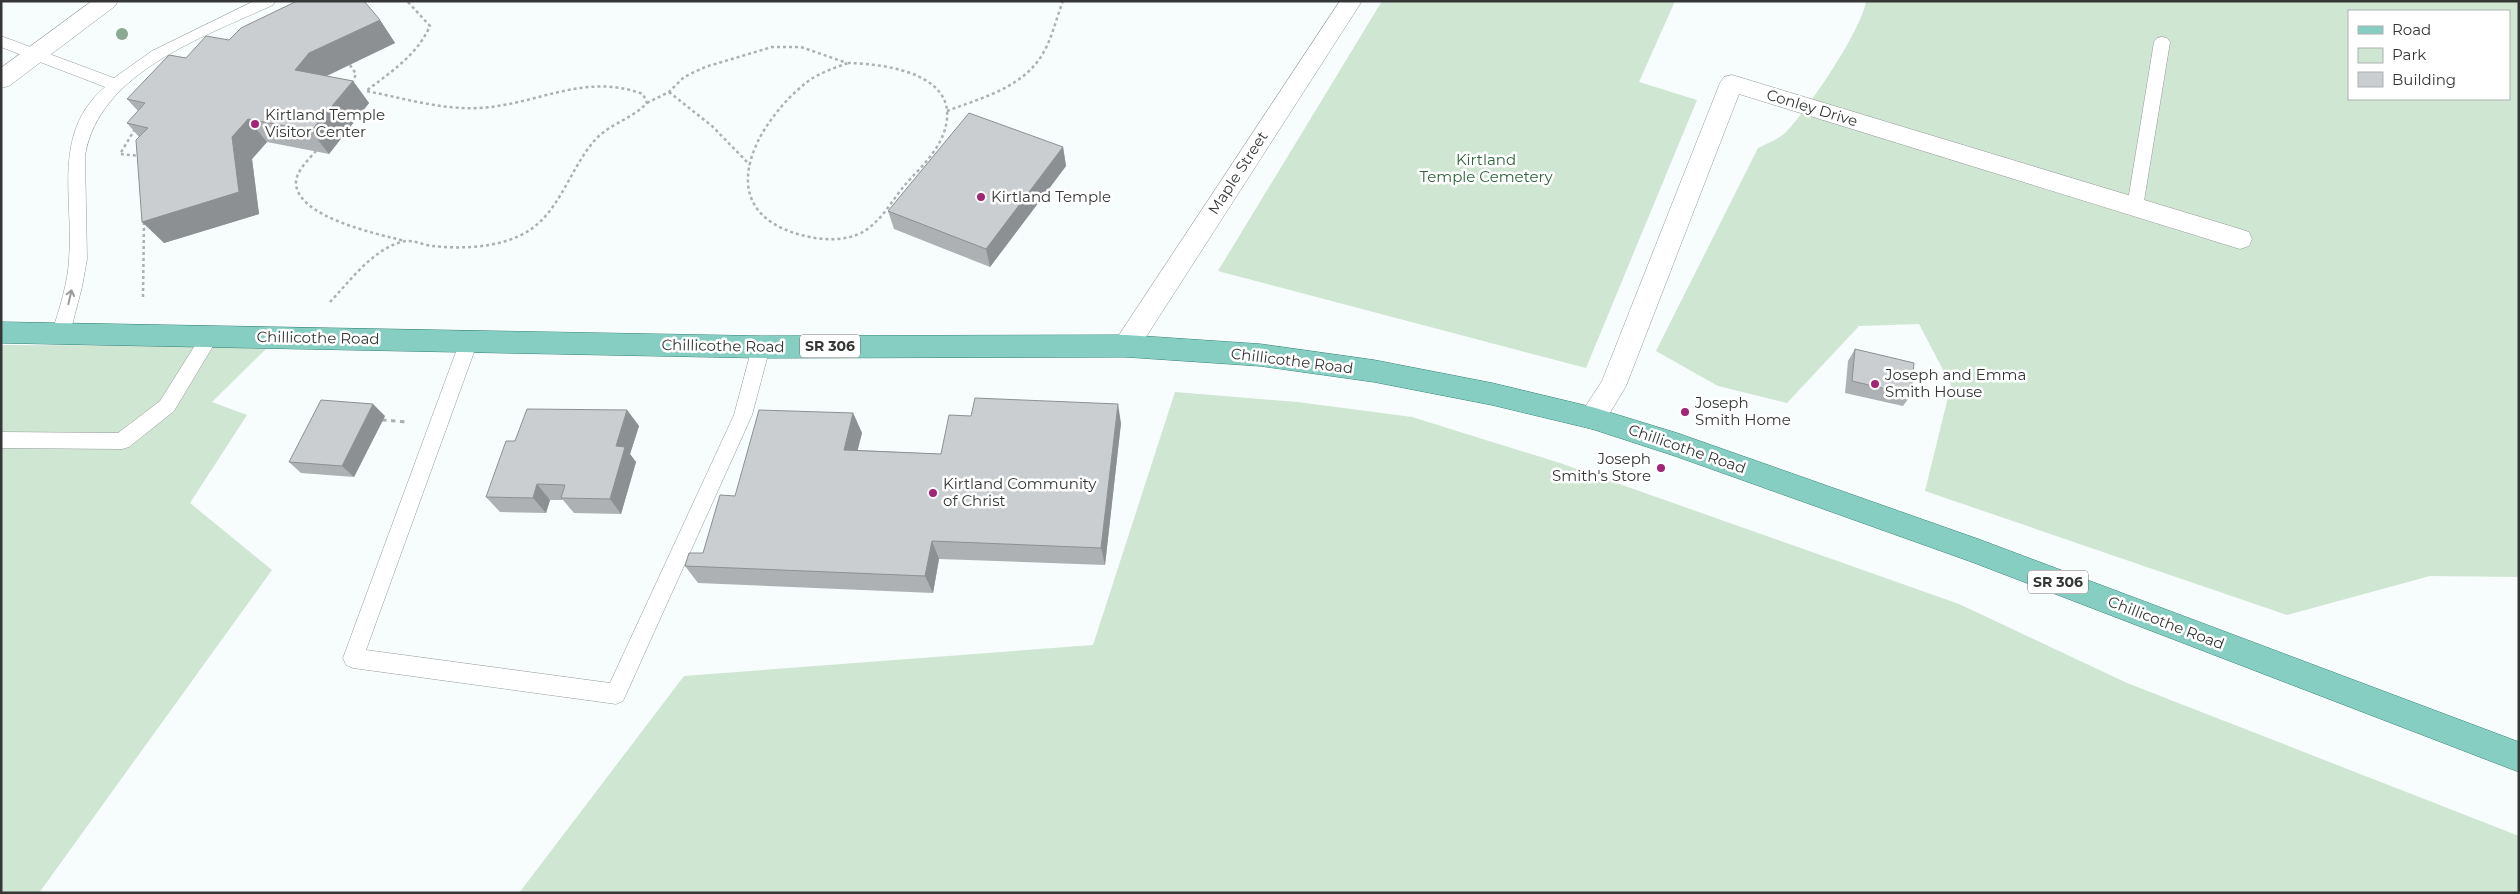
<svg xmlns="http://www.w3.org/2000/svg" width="2520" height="894" font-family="Montserrat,sans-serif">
<rect width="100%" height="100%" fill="#f7fcfd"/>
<g fill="#cfe6d2" fill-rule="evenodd">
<polygon points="1382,1 1675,1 1639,82 1697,100 1586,368 1218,271"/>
<path d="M1866 1H2519V577L2430 576 2287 615 1925 491 1951 385 1919 324 1859 326 1787 403 1718 386 1656 351 1758 148C1768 143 1781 138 1788 130 1810 106 1861 31 1866 1ZM2349 11H2509V99H2349Z"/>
<polygon points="1,345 269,346 212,402 247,415 190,503 272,570 39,893 1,893"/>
<polygon points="1175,392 1297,402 1412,417 1560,463 1959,604 2127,683 2519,836 2519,893 519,893 684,676 1093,645"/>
</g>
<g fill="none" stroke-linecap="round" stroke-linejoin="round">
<g stroke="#959a9a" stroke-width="1">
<g id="lane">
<path d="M254 1H275L273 5C206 36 98 72 85 156L87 259 82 287 70 333 67 338 61 340 55 338 52 333C59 309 68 284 69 259 74 199 51 133 105 87L1 47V36L114 78 152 51Z"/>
<polygon points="2162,37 2167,38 2170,42 2143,207 2141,211 2135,213 2129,211 2127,207 2154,42 2157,38"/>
<polygon points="210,329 216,331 219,336 174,411 129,447 122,449 1,448 1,432 118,433 160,401 204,331"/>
<polygon points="469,334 475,336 478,341 366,650 610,683 734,415 752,347 755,342 761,340 767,342 770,347 752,415 623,701 616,704 353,668 346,665 343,658 460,341 463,336"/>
</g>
</g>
<g stroke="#959a9a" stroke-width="1">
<g id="street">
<polygon points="92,1 118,1 115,6 9,86 1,88 1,68"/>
<polygon points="1340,1 1362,1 1135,354 1126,357 1117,354 1113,346 1117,338"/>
<polygon points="1732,75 2240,229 2249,232 2252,239 2249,246 2240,249 1739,94 1626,386 1602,426 1592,429 1582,426 1578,418 1602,381 1720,83 1724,77"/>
</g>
</g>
<g stroke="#348475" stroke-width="1">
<polygon id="primary" points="1,322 761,336 1126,335 1260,344 1374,360 1492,383 1592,407 1677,433 1978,539 2519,742 2519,772 1972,562 1675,456 1592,429 1492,405 1374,382 1260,366 1126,357 761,358 1,343"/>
</g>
<g stroke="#adb0b1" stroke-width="2.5" stroke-dasharray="3 3" stroke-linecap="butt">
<path d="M848 63C889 64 966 75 943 135 935 155 918 170 904 186 891 202 880 223 861 233 842 242 820 240 801 235 708 210 755 123 807 82 819 73 834 68 848 63Z"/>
<polyline points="350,65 356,74 352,84"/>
<polyline points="669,92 712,126 750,165"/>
<polyline points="647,103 669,92 684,77 705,67 772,47 801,47 847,63"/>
<path d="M947 111C981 98 1022 88 1042 55 1052 39 1056 19 1063 1"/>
<polyline points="135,129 120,154 140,156"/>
<path d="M316 151C309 159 295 172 296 184 299 218 378 234 405 241"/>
<polyline points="143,297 144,220"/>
<path d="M330 302C350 281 375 246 406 241 414 240 423 245 432 246 460 249 495 248 521 235 559 217 569 169 595 140 609 124 632 119 647 103L643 94C584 72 537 105 479 108 441 110 403 98 366 91 391 72 417 55 430 26L407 1"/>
</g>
<polyline stroke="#adb0b1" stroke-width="3" stroke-dasharray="4.5 4.5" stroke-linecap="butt" points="382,420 407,422"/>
<use href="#lane" fill="#fff" fill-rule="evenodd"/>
<use href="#street" fill="#fff" fill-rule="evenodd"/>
<use href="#primary" fill="#85cec1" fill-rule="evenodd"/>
</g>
<circle fill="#89a992" cx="122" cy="34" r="6"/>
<g fill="#aeb1b3">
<polygon points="380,20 395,43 327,76 353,81 369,103 329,154 267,142 252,159 259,214 164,243 139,137 127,123 138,111 127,99 186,58 229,40"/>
<polygon points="1063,147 1066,166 990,267 894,229 888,211"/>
<polygon points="1855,349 1911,395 1903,406 1845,393 1848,361"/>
<polygon points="627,410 639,426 630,454 636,462 621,514 574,513 563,500 550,500 546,513 500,512 486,497"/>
<polygon points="853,413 862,433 857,450 941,454 1121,423 1105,565 939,559 933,593 698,583 685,566 703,553"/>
<polygon points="385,416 354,477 301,473 289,462"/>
</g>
<g fill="#8d9092">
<polygon points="380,20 395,43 326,76 295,70 309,53"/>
<polygon points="353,81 369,103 329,154 311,131"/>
<polygon points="248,119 267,142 252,159 259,214 164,243 142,222 232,137"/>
<polygon points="1063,147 1066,166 990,267 986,249"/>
<polygon points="373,404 385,416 354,477 342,466"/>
<polygon points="1118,404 1121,423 1105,565 1101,548"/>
<polygon points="627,410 639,426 630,454 636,462 621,514 610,499 616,446"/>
<polygon points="853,413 862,433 853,469 844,450"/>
<polygon points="537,484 550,500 546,513 533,498"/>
<polygon points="932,541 939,559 933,593 925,576"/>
</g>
<g fill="#caced0" stroke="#8d9092">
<polygon points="297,1 364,1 380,20 309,53 295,70 353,81 311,131 248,119 232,137 239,192 142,222 136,140 148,128 127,123 145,103 127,99 169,55 186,58 206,36 229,40 241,28"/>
<polygon points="969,113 1063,147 986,249 888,211"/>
<polygon points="1855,349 1914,363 1911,395 1852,381"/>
<polygon points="975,398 1118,404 1101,548 932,541 925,576 685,566 689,553 703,553 720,495 735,496 759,410 853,413 844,450 941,454 949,415 971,416"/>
<polygon points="321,400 373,404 342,466 289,462"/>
<polygon points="527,409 627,410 616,446 625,447 610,499 561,498 565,485 537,484 533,498 486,497 506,441 515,441"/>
</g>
<defs><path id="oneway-shaft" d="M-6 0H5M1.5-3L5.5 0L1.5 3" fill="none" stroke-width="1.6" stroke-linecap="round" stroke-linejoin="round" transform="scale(1.25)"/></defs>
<use stroke="#9a9b9b" href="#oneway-shaft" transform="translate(70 297) rotate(-77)"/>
<g fill="#a32577" stroke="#fff" stroke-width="2">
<circle cx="255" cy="124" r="5"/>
<circle cx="981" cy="197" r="5"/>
<circle cx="1875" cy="384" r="5"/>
<circle cx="1685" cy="412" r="5"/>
<circle cx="1661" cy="468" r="5"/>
<circle cx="933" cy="493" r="5"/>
</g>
<g text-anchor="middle" stroke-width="5" stroke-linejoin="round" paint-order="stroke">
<g fill="#fff" stroke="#727373" stroke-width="1">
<rect x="800" y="334.5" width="60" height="23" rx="4"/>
<rect x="2028" y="570.5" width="60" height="23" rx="4"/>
</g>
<g font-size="14" font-weight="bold" fill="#353737">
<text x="830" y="351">SR 306</text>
<text x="2058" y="587">SR 306</text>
</g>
<g font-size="15" fill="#353737" stroke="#fff">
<text transform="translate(1812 108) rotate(17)" y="5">Conley Drive</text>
<text transform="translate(1238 173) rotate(-57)" y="5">Maple Street</text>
<text transform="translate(318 338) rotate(1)" y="5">Chillicothe Road</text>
<text transform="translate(723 346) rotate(1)" y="5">Chillicothe Road</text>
<text transform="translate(1292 361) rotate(7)" y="5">Chillicothe Road</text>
<text transform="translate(1687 449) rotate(19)" y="5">Chillicothe Road</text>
<text transform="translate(2166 623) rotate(21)" y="5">Chillicothe Road</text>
</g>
<g font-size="15" fill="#353737" stroke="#fff" text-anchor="start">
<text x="265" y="120">Kirtland Temple<tspan x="265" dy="17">Visitor Center</tspan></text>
<text x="991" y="202">Kirtland Temple</text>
<text x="1885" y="380">Joseph and Emma<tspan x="1885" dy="17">Smith House</tspan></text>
<text x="1695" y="408">Joseph<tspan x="1695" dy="17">Smith Home</tspan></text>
<text x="1651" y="464" text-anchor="end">Joseph<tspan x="1651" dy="17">Smith's Store</tspan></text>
<text x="943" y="489">Kirtland Community<tspan x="943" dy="17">of Christ</tspan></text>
</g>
<g font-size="15" fill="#2f653b" stroke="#fff">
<text x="1486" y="165">Kirtland<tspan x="1486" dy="17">Temple Cemetery</tspan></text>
</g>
</g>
<rect width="2520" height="894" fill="none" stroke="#353737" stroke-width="5"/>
<rect x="2348" y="10" width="162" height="90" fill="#ffffff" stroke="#aeafaf"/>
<rect x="2358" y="26" width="25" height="8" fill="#85cec1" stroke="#aeafaf"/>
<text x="2392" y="35" font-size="15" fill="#353737">Road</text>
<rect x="2358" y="48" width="25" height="15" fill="#cfe6d2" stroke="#aeafaf"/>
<text x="2392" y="60" font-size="15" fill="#353737">Park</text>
<rect x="2358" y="72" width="25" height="15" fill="#caced0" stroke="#aeafaf"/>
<text x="2392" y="85" font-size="15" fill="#353737">Building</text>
</svg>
